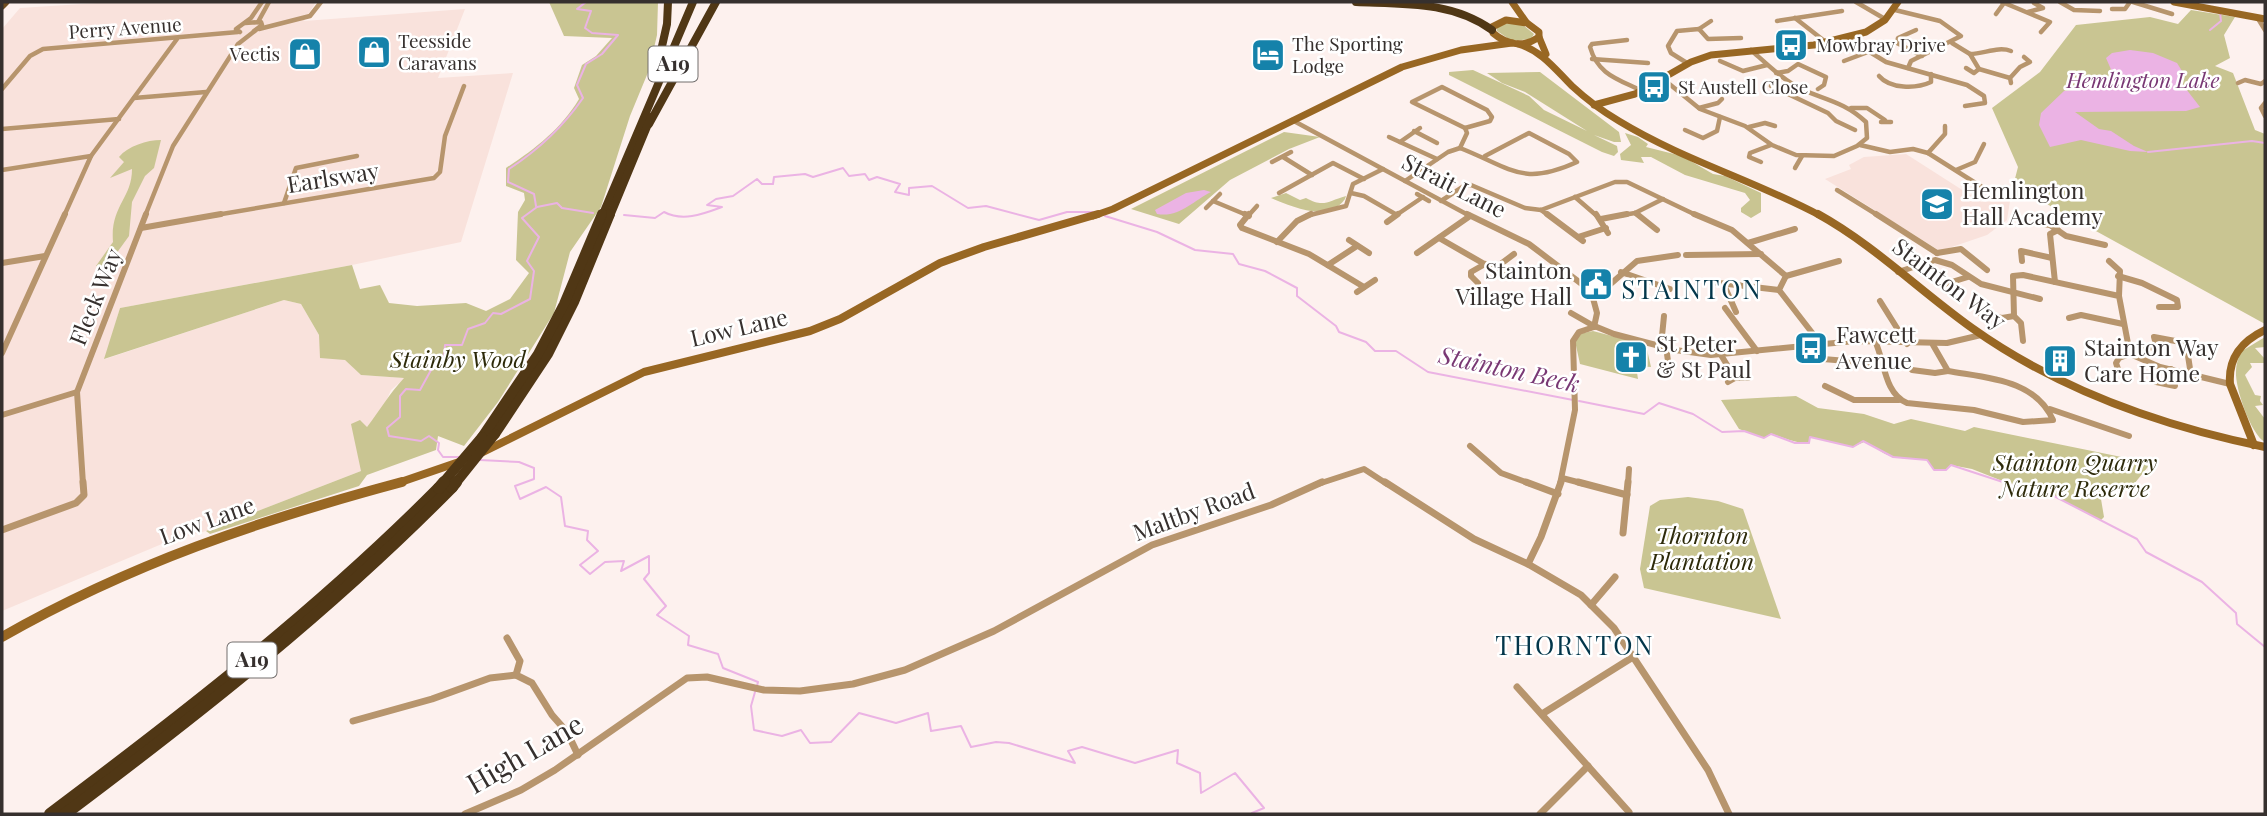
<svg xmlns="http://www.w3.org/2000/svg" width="2267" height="816" font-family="'Playfair Display',serif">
<rect width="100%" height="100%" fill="#fdf1ee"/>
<g fill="#f9e2dc">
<polygon points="113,2 316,2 304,21 465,9 438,78 513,73 461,242 352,265 120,308 105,359 284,300 301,304 319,335 361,375 405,378 391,390 384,406 367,427 361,471 206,531 169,541 2,611 2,29 20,8"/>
<polygon points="1906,154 1981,202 2010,201 2007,220 1987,235 1940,251 1825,179 1851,169 1849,165 1864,157"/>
</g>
<g fill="#c9c592">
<path d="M549 2H658L657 35 649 70 630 116 601 207 570 252 554 313 498 402 464 446 438 436 436 450 367 475 359 486 210 534 206 531 361 471 351 424 360 420 367 427C380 410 390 393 404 378L361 375 345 360 320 358 319 335 301 304 284 300 104 359 120 308 352 265 360 289 380 285 389 303 417 306 466 303 486 311 510 299 529 273 516 260 518 212 525 200 524 193 506 186V168C535 149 561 129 579 99L574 88 582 65 596 56 612 38 564 36Z"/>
<polygon points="2191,10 2235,17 2224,35 2230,58 2215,66 2233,73 2255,130 2265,134 2265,324 2045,203 2011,194 2018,167 1992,108 2040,72 2076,25 2150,17 2178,24"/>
<polygon points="1505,23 1523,25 1534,34 1531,39 1512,41 1497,31 1497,28"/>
<polygon points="1473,70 1529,96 1544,110 1587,131 1525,92 1502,83 1487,73 1540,72 1619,132 1621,142 1614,142 1594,135 1617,146 1618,152 1614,156 1602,152 1449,75 1449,72"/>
<polygon points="1284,132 1320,137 1289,149 1230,180 1179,224 1131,209"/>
<polygon points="1625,133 1638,137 1648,144 1646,147 1682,156 1713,174 1725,176 1761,193 1761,212 1751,218 1741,212 1741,208 1750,200 1745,193 1685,175 1651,157 1641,157 1644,163 1621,160 1620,154 1631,145"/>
<path d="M161 140 154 168 145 176 132 202 129 236 108 265 96 266 113 242C110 206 132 199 132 169L110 178 124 162 119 157C128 146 147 140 161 140Z"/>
<path d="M1286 193 1300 200 1306 198C1324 208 1328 201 1346 196L1345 199C1328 223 1293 207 1271 198Z"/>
<polygon points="1593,331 1646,345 1651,367 1636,366 1638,379 1580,364 1575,341 1579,334"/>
<path d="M2265 337V347L2255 348 2265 359V363H2250L2252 367 2245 375 2255 395 2261 396 2260 401 2263 405 2255 406 2265 419V442C2251 435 2235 388 2236 372 2236 364 2238 358 2242 351Z"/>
<path d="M1796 396 1818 408 1864 414 1894 424 1911 419 1965 431 1974 427 2151 463 2130 489 2100 493 2104 517 2101 520 2050 494 2033 493 1972 469 1951 465 1946 470H1934L1927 460C1914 458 1901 460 1888 455 1879 452 1874 444 1864 442L1853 447 1810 437 1809 443C1794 443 1785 438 1772 434L1764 438 1739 429 1721 400Z"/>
<polygon points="1688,497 1718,501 1743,509 1781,619 1644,588 1640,569 1650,506 1660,500"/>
</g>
<g fill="#ebb3e4">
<polygon points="2130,50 2153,53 2177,63 2182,71 2183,85 2200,107 2186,111 2075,112 2099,129 2111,131 2134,146 2148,152 2130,151 2081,140 2050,147 2039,125 2041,113 2064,91 2096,87 2105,83 2113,74 2106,58 2112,53"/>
<path d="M1204 190 1211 192C1193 201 1179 218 1157 214L1155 210 1186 193Z"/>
</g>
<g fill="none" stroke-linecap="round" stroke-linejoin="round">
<g stroke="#ebb3e4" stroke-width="2">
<polyline points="2210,30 2221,21 2220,12"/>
<polyline points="2148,152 2252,141 2265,143"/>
<path d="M536 206 534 194 508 182 509 169C538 150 563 127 583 98L577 85 586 64 602 54 618 35 592 33 585 28 591 11 577 9 586 2"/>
<path d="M624 215 655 218 664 212C683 222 703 214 722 207L707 205 716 199 733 196 757 179 762 184H773L774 177 805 174 813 177 843 168 849 176 865 174 869 180 877 177 900 184 895 192 909 195V188L932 186 968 208 986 206 1039 220 1067 212H1093"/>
<polyline points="1105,216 1157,232 1195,250 1233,254 1239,264 1265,271 1297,288 1297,296 1336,326 1339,332 1366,342 1375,351 1396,351 1428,372 1573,400"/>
<polyline points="1579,401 1644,414 1659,403 1693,414 1722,432 1744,431 1764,438 1771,434 1795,443 1809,443 1810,437 1853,447 1863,441 1893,457 1927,460 1934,470 1946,470 1951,465 2018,487 2050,494 2137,539 2146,552 2202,582 2236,613 2237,624 2265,647"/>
<polyline points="460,457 443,457 438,450 439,443 429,436 421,441 389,436 387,428 400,417 400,396 406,389 420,390 436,361 444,357 445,345 462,345 468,329 485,323 493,313 501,314 530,299 534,271 527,261 539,237 522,218 537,207 557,203 562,208 593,213"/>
<polyline points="480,460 519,462 534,468 534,479 515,486 520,499 546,487 561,497 565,526 588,531 587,540 598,551 580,565 590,574 605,562 624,561 621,571 649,556 649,573 644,579 666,606 657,615 689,636 688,645 718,654 723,668 758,682 757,686"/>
<polyline points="755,692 751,706 754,730 782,736 801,730 810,743 831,742 859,713 896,723 928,713 931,731 961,726 971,747 996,742 1009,743 1075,763 1068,751 1082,747 1135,763 1178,750 1177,763 1200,773 1201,793 1235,773 1264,808 1252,813 1254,814"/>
</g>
<g stroke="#b7956d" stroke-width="4.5">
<polyline points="1856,2 1885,19"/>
<polyline points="2002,2 2050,22 2041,32"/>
<polyline points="2060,2 2074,10 2100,11"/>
<polyline points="2133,2 2172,14"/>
<polyline points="2112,9 2125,9 2130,2"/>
<polyline points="1895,10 1940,21 1961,36 1911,61 1908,68"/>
<polyline points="2028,12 2043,8 2034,3"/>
<polyline points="1996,14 2004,3"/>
<polyline points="2257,17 2265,30"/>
<polyline points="1795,18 1827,43"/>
<polyline points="1777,21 1842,11"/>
<polyline points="258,22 269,2"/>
<polyline points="245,23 261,22 262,25 254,31"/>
<polyline points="259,29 310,16 321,2"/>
<polyline points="1699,29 1711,21"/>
<polyline points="1916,30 1898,38 1897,43 1922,56"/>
<polyline points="240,32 236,29 251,18 262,2"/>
<polyline points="1847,38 1886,62 1967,85 1984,96 1985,103 1965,106"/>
<path d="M1627 40 1592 44 1590 47C1598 75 1618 79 1642 91"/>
<polyline points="1952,43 1970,54 1979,69 2010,78"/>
<path d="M1970 54C1984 54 1998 46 2011 51"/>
<polyline points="1592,59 1648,63"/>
<polyline points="1720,61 1743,71 1767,65"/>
<polyline points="1844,61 1868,52"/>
<polyline points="1687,63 1671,53 1668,46 1677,31 1699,29 1708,39 1741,38"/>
<polyline points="1966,68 1974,73 1979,69"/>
<polyline points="1776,73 1788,71 1798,64 1826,77 1824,85 1818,89"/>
<path d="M1879 76C1890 89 1916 89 1931 82V74"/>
<path d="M1662 78 1700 109 1745 126 1772 145 1796 155 1834 156 1857 146 1867 138 1866 122C1846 103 1827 100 1803 90 1783 80 1768 65 1751 50"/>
<polyline points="2011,83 2010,78 2020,67 2030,62 2024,57"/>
<polyline points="2238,83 2245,80 2261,84 2265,81"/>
<polyline points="1771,86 1828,113 1836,121 1855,130"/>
<polygon points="1442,87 1487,110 1492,117 1490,121 1465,128 1412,102"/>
<polyline points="2,89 30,56 43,49 238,32"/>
<polyline points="134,98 206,92"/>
<polyline points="2265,103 2261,108 2265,116"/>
<polyline points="1699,108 1718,103 1722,99"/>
<polyline points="1851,108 1867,108 1885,120"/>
<polyline points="1292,120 1470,216"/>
<polyline points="1881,122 1891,122"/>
<polyline points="1749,127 1765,123 1775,126"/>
<polyline points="2,129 119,119"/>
<polyline points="1685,130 1703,138 1717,131 1720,117"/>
<polyline points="1414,131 1437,143"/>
<polyline points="1389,137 1437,159"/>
<polyline points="1400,142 1420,128"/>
<polyline points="1860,145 1890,152 1913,149 1928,153 1993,194"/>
<path d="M1460 148C1511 168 1522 187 1577 162L1569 154 1529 133 1485 156"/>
<polyline points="1460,148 1467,133 1465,128"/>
<polyline points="1928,153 1945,134 1945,126"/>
<polyline points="1283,157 1312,175"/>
<polyline points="1272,162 1291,152"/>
<polyline points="1761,162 1749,157 1750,153 1771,145"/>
<polyline points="1795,168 1802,156"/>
<polyline points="2,170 91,156"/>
<polyline points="1956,170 1975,162 1984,144"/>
<polyline points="1405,181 1448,152 1460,148"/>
<polyline points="1837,190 1879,216"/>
<polyline points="1279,193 1333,163 1364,179"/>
<polyline points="1351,193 1364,196 1397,215"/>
<polyline points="1417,194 1429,201"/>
<polyline points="1575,197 1597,216"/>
<polyline points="1213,201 1249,216"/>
<polyline points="1441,201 1464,186 1471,185 1525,208 1541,210 1615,182 1627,182 1698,216"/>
<polyline points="284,203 296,168 357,156"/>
<polyline points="1206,208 1220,194"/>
<polyline points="1541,210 1549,216"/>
<polyline points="1635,213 1639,216"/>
<polyline points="64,216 91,156 177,39"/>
<polyline points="145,216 173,146 238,44 256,30"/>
<polyline points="210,216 434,178 440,172 445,136 464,86"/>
<polyline points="1248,216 1257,206"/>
<polyline points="1306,216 1346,206 1353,184 1383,169"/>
<polyline points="1395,216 1423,197"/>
<polyline points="1617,216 1635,213 1663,199"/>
</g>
<g stroke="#b7956d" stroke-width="6">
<polyline points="1245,214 1249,216"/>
<polyline points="1249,214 1240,225 1242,228 1309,254 1364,287"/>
<polyline points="1467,214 1529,244 1591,291 1597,313 1594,327"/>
<polyline points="1547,214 1583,241"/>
<polyline points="1596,214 1608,233"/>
<polyline points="1637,214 1657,230"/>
<polyline points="1694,214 1732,230 1786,276 1779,290 1820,343"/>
<polyline points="1876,214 1937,253"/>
<polyline points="1601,219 1627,214"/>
<polyline points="1387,222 1398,214"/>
<polyline points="2037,223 2050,225 2066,236 2105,245"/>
<polyline points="141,228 221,214"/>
<polyline points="1578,237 1606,228"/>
<polyline points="1439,238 1507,277"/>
<polyline points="1349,240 1369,253"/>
<polyline points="1277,242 1297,221 1311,214"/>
<polyline points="1748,243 1795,229"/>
<polyline points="1417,253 1470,216"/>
<polyline points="1937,253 1961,249 1987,270"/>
<polyline points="1686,255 1761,254"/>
<polyline points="2022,261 2021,251 2052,258"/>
<polyline points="2109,261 2120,271 2119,296"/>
<polyline points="2,263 45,256"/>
<polyline points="1328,265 1357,246"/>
<polyline points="1494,269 1514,254"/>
<polyline points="1621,272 1670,289"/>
<polyline points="1898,272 1935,260 1952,265 1981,284 2040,299"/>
<polyline points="1786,276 1839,261"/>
<polyline points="2118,276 2142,283 2177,300 2178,307 2159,307"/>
<polyline points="1711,282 1779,290"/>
<polyline points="2055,282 2050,234 2058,230"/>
<polyline points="1478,283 1471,276 1471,272 1485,264"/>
<polyline points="1945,284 1968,277"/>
<polyline points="1724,285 1736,312"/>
<polyline points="1357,292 1375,280"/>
<polyline points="1594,295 1599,294 1637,261 1678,255"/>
<polyline points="1880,301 1907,344"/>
<polyline points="1725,308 1757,351"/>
<polyline points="1571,313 1592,325 1614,334 1675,350 1711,355 1855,341 1947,343 1981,335"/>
<polyline points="1981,314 2002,318 2014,316"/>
<polyline points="2069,318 2081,315 2123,324"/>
<path d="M1875 341C1885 362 1884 393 1907 403L1974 410 2023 422 2053 420C2035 379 1987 378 1948 371L1933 345"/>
<polyline points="2023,341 2021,323 2014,316 2013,276 2023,275 2119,296 2130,354 2160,367 2230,384"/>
<polyline points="1806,345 1816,357 1823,359 1883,364"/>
<polyline points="1661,346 1664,316"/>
<polyline points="1666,347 1668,361"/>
<polyline points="2146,347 2157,348 2154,337 2186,343 2191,375"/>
<polyline points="2,353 65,214"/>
<polyline points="1721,355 1735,378"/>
<polyline points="1912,370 1935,373 1948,371"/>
<polyline points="2119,372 2116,363 2119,358 2130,354"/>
<polyline points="1728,382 1735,378 1748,378"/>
<polyline points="2156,382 2175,386 2171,369"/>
<polyline points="1825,386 1854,400 1899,400"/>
<polyline points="2050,409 2129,436"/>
<polyline points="2,415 77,392"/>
<polyline points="1470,446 1501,473 1531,484"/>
<polyline points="1562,478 1585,484"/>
<polyline points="83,484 77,392 146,214"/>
<polyline points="1318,484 1364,469 1387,484"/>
<polyline points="1560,484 1575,410 1573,341 1579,332 1594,327"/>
<polyline points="1628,484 1629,469"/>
</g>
<g stroke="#b7956d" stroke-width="7">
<polyline points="1385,482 1474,539 1528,564 1581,595 1614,628 1708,770 1729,814"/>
<polyline points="1526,482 1558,494"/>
<polyline points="1578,482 1627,495"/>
<polyline points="2,530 76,503 84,495 83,482"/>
<polyline points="1623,533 1628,482"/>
<polyline points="1528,564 1541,537 1561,482"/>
<polyline points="1591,605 1615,577"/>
<polyline points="507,638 520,661 516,675 532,683 552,715 567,732 578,755"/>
<polyline points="1517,687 1629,812"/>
<polyline points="1542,714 1633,657"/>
<polyline points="353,721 432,699 490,678 516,675"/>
<polyline points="465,814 521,790 555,770 687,678 707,677 764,690 800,691 853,684 905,670 994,631 1152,545 1271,505 1322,482"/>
<polyline points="1540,814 1588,766"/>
</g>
<g stroke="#986723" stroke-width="7">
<polyline points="1512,2 1526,22"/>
<polyline points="2174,2 2265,19"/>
<path d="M1506 20 1527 23 1539 32V37C1524 48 1507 45 1493 33L1492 27Z"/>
<polyline points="1539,37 1546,54"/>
<path d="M1518 44C1542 51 1555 69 1572 86 1586 99 1602 111 1619 121 1683 160 1756 181 1821 216"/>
<polyline points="1594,105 1635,94 1691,62 1711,55 1814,45 1866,32 1885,20 1898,2"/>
<polyline points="1093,216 1113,209 1402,67 1461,50 1512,43"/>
</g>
<g stroke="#986723" stroke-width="8">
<path d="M1818 214C1874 245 1920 291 1972 328 2059 390 2161 426 2265 447"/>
<path d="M2254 445 2230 384C2228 357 2242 341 2265 330"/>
<polyline points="479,454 644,372 810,331 840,319 940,263 984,247 1098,214"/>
<polyline points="395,484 459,462"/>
</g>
<path stroke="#986723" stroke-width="10" d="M2 637C130 564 260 520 402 482"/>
<polyline stroke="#704d1f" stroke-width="7" points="2,6 6,2"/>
<g stroke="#503715" stroke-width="8">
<path d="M1356 2C1403 4 1452 1 1492 30"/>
<polyline points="656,73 667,24 668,2"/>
<polyline points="649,124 716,2"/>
<polyline points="602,216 693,2"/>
<polyline points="610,216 651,117"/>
</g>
<g stroke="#503715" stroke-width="10">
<polyline points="495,434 548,354 574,302 610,214"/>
<polyline points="482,437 538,354 564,304 602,214"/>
</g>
<g stroke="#503715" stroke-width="12">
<path d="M50 814C186 712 319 609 439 488"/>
<path d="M65 814C201 712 333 608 452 487"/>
</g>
<g stroke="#503715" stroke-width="10">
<polyline points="442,484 482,437"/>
<polyline points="455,484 495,434"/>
</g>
<g stroke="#503715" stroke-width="12">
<polyline points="452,487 456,482"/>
<polyline points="439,488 444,482"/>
</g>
</g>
<defs>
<g id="bus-square" transform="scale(1.75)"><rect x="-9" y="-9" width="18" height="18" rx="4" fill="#1582aa" stroke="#fff"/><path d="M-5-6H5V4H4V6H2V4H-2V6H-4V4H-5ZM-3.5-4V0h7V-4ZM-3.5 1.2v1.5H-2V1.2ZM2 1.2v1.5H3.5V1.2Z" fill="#fff"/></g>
<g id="shop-square" transform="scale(1.75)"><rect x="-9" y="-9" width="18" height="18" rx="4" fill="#1582aa" stroke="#fff"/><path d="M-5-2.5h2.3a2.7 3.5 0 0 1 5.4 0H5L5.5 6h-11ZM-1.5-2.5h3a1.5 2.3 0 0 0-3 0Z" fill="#fff"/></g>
<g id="hotel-square" transform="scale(1.75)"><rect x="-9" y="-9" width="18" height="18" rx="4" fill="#1582aa" stroke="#fff"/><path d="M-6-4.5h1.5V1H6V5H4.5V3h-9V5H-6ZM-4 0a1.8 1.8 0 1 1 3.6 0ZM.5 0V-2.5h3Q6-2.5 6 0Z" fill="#fff"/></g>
<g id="school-square" transform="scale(1.75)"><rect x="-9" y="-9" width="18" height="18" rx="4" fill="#1582aa" stroke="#fff"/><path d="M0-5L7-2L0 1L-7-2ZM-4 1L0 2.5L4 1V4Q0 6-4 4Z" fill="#fff"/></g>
<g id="civic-square" transform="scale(1.75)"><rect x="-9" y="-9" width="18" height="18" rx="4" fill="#1582aa" stroke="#fff"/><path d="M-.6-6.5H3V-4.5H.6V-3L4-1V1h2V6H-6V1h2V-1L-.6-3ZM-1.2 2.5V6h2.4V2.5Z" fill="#fff"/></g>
<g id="church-square" transform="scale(1.75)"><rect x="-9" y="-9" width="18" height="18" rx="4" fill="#1582aa" stroke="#fff"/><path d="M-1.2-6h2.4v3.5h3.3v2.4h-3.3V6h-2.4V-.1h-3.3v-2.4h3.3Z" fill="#fff"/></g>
<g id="building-square" transform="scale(1.75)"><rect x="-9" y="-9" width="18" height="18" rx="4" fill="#1582aa" stroke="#fff"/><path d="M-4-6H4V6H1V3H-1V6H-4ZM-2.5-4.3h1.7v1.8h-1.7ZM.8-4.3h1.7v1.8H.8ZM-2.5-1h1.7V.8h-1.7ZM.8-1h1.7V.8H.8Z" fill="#fff"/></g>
</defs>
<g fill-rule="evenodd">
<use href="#bus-square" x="1791" y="45"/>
<use href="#shop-square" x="374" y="52"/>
<use href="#shop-square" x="305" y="54"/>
<use href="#hotel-square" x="1268" y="55"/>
<use href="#bus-square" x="1654" y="87"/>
<use href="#school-square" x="1937" y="204"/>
<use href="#civic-square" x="1596" y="284"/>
<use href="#bus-square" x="1811" y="348"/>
<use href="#church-square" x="1631" y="357"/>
<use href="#building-square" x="2060" y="361"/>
</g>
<g text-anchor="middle" stroke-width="5" stroke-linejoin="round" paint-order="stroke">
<g font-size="19" fill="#36302e" stroke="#fff">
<text transform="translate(125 28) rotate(-4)" y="7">Perry Avenue</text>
</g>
<g font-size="19" fill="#36302e" stroke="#fff" text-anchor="start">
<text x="398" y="48">Teesside<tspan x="398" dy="22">Caravans</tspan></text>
<text x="1292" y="51">The Sporting<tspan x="1292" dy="22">Lodge</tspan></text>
<text x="1816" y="52">Mowbray Drive</text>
<text x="280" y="61" text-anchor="end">Vectis</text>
<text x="1678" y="94">St Austell Close</text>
</g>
<g fill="#fff" stroke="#726e6d" stroke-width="2">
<rect x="648.5" y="46.5" width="49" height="35" rx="5"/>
<rect x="227.5" y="642.5" width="49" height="35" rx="5"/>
</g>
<g font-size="21" font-weight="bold" fill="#36302e">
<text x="673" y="71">A19</text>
<text x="252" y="667">A19</text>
</g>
<g font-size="21" font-style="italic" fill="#793874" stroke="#fff">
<text x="2143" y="88">Hemlington Lake</text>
</g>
<g font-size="23" fill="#36302e" stroke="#fff">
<text transform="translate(333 178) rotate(-9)" y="8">Earlsway</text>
<text transform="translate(1454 186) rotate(27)" y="8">Strait Lane</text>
<text transform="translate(1949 284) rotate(37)" y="8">Stainton Way</text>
<text transform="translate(96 297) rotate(-68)" y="8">Fleck Way</text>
<text transform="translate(739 328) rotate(-13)" y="8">Low Lane</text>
<text transform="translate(1194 512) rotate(-20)" y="8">Maltby Road</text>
<text transform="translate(207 521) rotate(-20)" y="8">Low Lane</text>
</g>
<g font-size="23" fill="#36302e" stroke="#fff" text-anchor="start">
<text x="1962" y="199">Hemlington<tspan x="1962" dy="26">Hall Academy</tspan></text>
<text x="1572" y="279" text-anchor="end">Stainton<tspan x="1572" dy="26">Village Hall</tspan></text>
<text x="1836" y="343">Fawcett<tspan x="1836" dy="26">Avenue</tspan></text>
<text x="1656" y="352">St Peter<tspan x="1656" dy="26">&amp; St Paul</tspan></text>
<text x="2084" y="356">Stainton Way<tspan x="2084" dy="26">Care Home</tspan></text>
</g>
<g font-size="23" font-style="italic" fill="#2d2a0a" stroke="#fff">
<text x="458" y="368">Stainby Wood</text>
<text x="2075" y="471">Stainton Quarry<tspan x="2075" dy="26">Nature Reserve</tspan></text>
<text x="1702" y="544">Thornton<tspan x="1702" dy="26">Plantation</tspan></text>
</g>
<g font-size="24" font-style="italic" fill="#793874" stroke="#fff">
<text transform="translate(1509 370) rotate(12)" y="8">Stainton Beck</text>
</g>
<g font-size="26" letter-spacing="2" fill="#03364a" stroke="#fff">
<text x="1692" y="299">STAINTON</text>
<text x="1575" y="655">THORNTON</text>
</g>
<g font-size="28" fill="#36302e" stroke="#fff">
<text transform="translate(525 754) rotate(-30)" y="10">High Lane</text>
</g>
</g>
<rect width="2267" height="816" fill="none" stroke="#36302e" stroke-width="7"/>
</svg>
